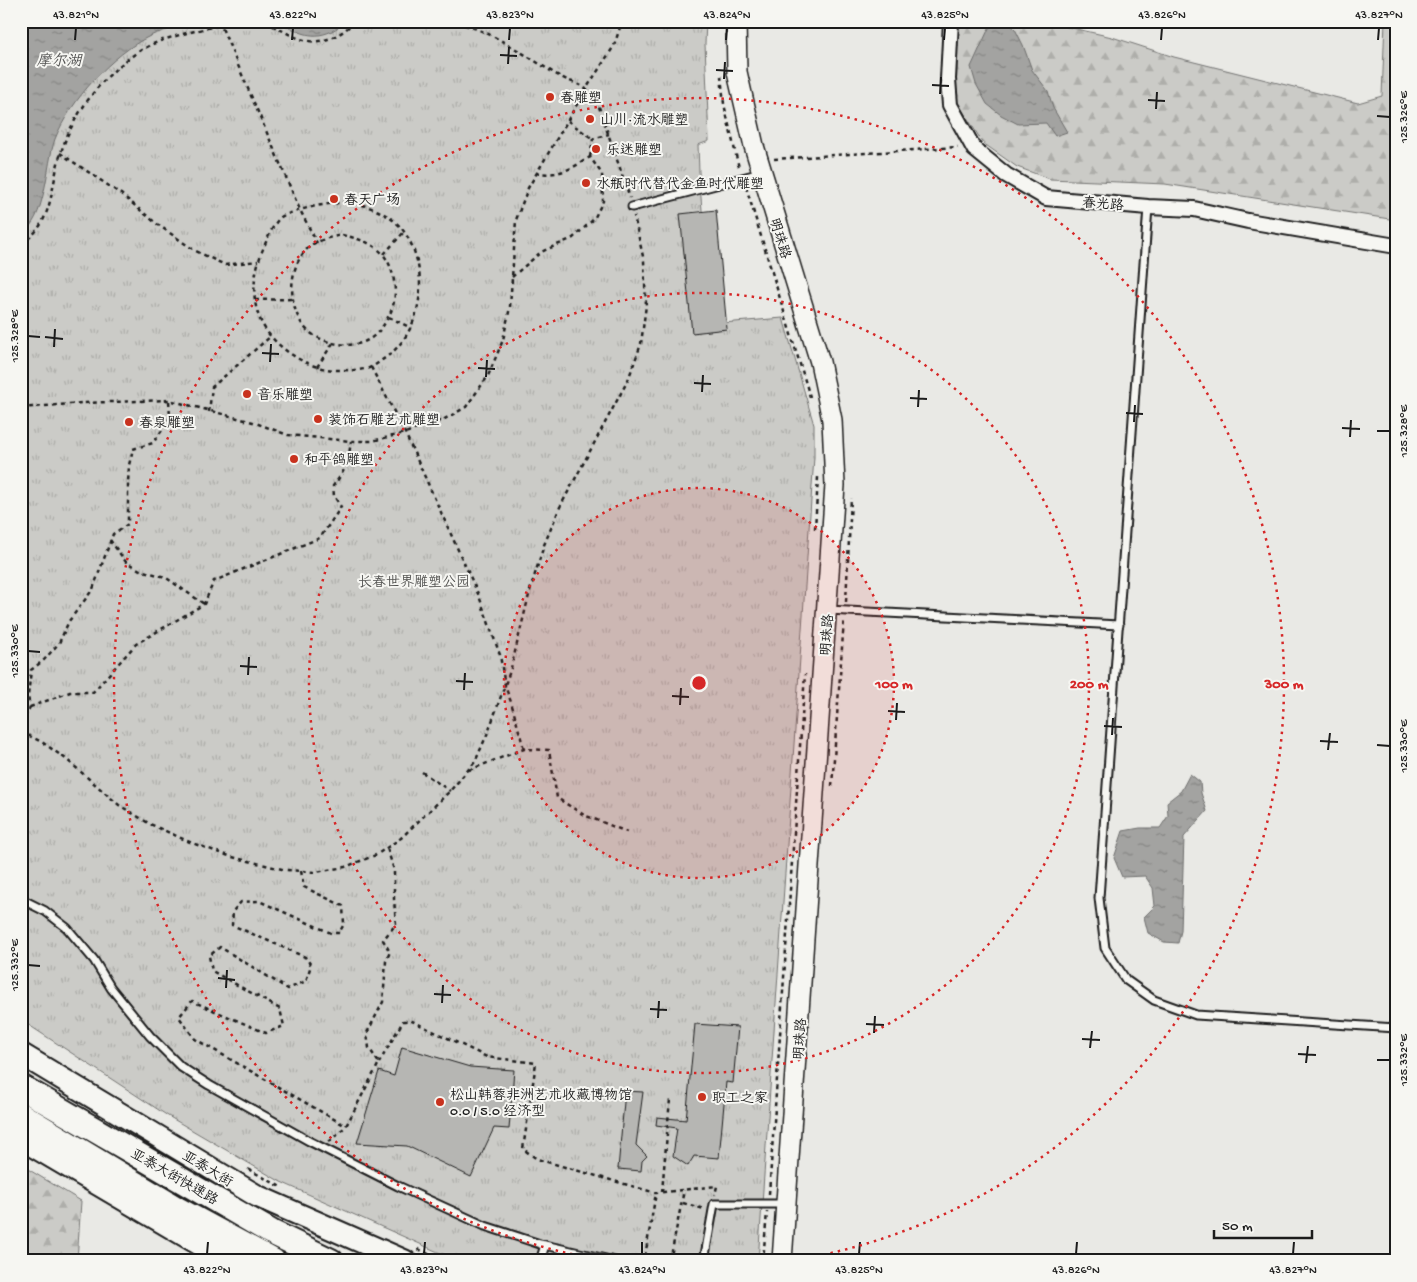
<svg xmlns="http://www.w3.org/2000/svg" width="1417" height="1282" font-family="'Gochi Hand','LXGW WenKai TC',sans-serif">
<defs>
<pattern id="forest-firs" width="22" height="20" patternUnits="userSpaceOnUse" patternTransform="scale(1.25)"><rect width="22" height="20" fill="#cbcbc7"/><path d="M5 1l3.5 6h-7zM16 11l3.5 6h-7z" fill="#aeaeaa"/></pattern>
<pattern id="park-tufts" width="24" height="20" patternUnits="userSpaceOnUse" patternTransform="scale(1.25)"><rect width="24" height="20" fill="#cbcbc7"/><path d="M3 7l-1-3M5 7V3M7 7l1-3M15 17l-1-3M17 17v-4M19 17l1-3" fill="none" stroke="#aeaeaa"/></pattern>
<pattern id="water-ripples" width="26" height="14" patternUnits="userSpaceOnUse" patternTransform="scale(1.25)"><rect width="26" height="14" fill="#a3a3a1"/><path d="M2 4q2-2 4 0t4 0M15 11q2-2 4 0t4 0" fill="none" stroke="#848482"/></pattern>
</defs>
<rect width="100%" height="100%" fill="#e9e9e5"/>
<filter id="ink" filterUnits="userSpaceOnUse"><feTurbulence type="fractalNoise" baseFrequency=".02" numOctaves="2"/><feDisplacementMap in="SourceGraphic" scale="10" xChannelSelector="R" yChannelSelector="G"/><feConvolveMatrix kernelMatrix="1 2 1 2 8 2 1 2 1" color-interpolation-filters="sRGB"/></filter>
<g filter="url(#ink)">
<g fill="url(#forest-firs)" stroke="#747472">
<polygon points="958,21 1041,21 1112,37 1174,57 1358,103 1382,96 1385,21 1396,21 1396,220 1165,184 1050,179 1017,167 983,143 956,100"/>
<polygon points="21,1165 81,1201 77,1261 21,1261"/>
</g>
<polygon fill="url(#park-tufts)" stroke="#747472" points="21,21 706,21 705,44 709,141 698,145 699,172 711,324 783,318 814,425 814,457 758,1261 462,1261 438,1252 281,1182 168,1116 21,1020"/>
<g fill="url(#water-ripples)" stroke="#6d6d6c">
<path d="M21 21H205C187 26 167 28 150 36 112 54 70 101 55 139 46 164 46 222 21 233Z"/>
<path d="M275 21H345C341 26 337 28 332 31 309 42 296 29 275 21Z"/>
<polygon points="999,21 1007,21 1015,29 1023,45 1032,70 1048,91 1053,108 1067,132 1055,136 1046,123 1018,124 1001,115 987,104 976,84 971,67 989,28"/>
<polygon points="1190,774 1200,782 1201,793 1207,811 1184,837 1181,931 1178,943 1164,942 1148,933 1144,917 1155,906 1153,888 1145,876 1122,877 1114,858 1123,831 1140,828 1160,828 1168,816 1167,802 1181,791"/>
</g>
<g fill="#b6b6b3" stroke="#1c1c1c">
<polygon points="716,210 727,329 692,333 680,214"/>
<polygon points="695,1024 738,1027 733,1083 726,1082 719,1158 694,1156 688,1166 673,1156 677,1128 656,1125 657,1117 686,1120"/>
<polygon points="402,1047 470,1067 514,1070 509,1129 494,1128 471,1177 407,1146 357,1143 379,1071 394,1076"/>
<polygon points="625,1091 643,1092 636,1145 647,1156 642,1161 641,1171 618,1169"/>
</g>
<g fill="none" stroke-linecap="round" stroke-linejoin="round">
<g stroke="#1c1c1c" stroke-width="11">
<g id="lane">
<polyline points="632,207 761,173"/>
<polyline points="1148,207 1099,898 1105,948 1126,980 1154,1000 1196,1015 1396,1028"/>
<polyline points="828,610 1119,625"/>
<polyline points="21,899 45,911 67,928 94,960 111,988 150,1036 181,1067 209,1085 309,1141 398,1186 485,1226 540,1244 615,1261"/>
<polyline points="540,1261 545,1245"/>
<polyline points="704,1261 714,1204 784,1204"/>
</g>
</g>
<g stroke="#1c1c1c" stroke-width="18">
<polyline id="street" points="951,21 948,79 950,105 974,149 1006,175 1046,198 1148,207 1194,209 1248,221 1396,246"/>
</g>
<g stroke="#1c1c1c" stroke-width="22">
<polyline id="secondary" points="736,21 737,72 754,146 820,362 832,420 835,485 782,1261"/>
</g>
<g stroke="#1c1c1c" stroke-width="25">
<g id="primary">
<polyline points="21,1054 257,1196 405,1261"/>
<polyline points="21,1139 228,1261"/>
</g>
</g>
<g stroke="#1c1c1c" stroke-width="28">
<g id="highway">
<polyline points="21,1087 271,1232 331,1261"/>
<polyline points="21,1115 177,1209 273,1261"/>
</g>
</g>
<g stroke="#1c1c1c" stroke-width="2.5" stroke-dasharray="4 4" stroke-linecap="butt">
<polyline points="219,21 300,210 317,243"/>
<path d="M257 21C283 25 299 49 328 39 338 36 348 29 354 21"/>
<path d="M449 21C489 28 524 55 559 76 567 81 579 83 586 89 590 92 593 97 597 101L630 198"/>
<polyline points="352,24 377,21"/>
<polyline points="721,76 724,104 739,168"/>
<polyline points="568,121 593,139"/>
<polyline points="60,153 121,194 157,224 194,250 225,265 258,261"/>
<polyline points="590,157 593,139 609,134"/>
<polyline points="774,159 958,147"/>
<polyline points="746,187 810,397"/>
<path d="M354 202C373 208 393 215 405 233 430 271 424 331 385 358 380 361 375 366 369 368 358 371 347 370 336 370 310 369 284 353 268 333 247 305 253 269 267 240 270 233 274 223 281 217 284 215 290 213 294 212 314 205 333 203 354 202Z"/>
<path d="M342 235C370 241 389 249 394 281 396 293 395 306 388 317 384 326 377 335 368 340 349 351 314 342 302 324 287 301 288 261 313 244 322 239 332 237 342 235Z"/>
<path d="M21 243C53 227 51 185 60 156 73 109 116 56 163 40 187 32 213 27 237 21"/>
<polyline points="384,254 404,232"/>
<path d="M512 277 541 252 573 238 594 219 603 201 602 174 590 157C571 169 560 176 537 173"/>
<polyline points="255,300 293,299"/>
<polyline points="389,317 411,328"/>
<polyline points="317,367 333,343"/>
<polyline points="371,367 405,433 479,596 500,655 505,686 511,702 524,749"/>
<polyline points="21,408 82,403 169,400 253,422 288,435 351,441 372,441 405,433 443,420 466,407 488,376 503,340 510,307 516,220 528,188 586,89 614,46 622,21"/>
<polyline points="209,412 212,387 271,336"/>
<polyline points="815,529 818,477"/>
<polyline points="110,540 126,562 140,570 165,577 204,604"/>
<polyline points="846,602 851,498"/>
<path d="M30 707 70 692H93L136 644 204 604 214 581 320 538 341 507 334 496 333 486C347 468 348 463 351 441"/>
<polyline points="21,724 30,707 28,696 31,670 44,660 59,643 69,621 93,589 113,534 128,524 128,484 129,465 133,449 153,443 163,429 170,418 169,400"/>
<polyline points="21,732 42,742 66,759 119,805 150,824 192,843 232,857 286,870 316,872 345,867 376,855 401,838 450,791 475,762 489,730 511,668 531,587 544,545 560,507 628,380 641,344 646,305 644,261 634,216"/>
<polyline points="469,770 524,749 549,750 557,798 584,815 627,832"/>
<polyline points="422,772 450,791"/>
<polyline points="832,786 844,620"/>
<polyline points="301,871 304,887 343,906 344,924 339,933 331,933 259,901 241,902 233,911 232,925 305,957 311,965 306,981 288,989 220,947 209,956 212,971 280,1009 284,1026 266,1033 192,1001 179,1017 195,1039 346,1126"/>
<polyline points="21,1034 26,1037"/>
<polyline points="379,1063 403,1021 412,1021 487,1057 536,1063 523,1149 537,1159 656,1193 717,1186 715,1195"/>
<polyline points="329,1142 346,1126 379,1063 369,1048 367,1033 383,1002 386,961 390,952 383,940 396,924 394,899 394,870 387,848"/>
<polyline points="248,1169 281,1187"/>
<polyline points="662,1192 670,1099"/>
<polyline points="769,1194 805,674"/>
<polyline points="683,1203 704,1209"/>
<polyline points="418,1249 444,1261"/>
<polyline points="645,1256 656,1193"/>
<polyline points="670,1261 684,1190"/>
<polyline points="763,1261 767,1212"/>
</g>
<use href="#lane" stroke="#f6f6f2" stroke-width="7"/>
<use href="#street" stroke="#f6f6f2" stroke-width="14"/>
<use href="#secondary" stroke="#f6f6f2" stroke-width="19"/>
<use href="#primary" stroke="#f6f6f2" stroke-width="21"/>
<use href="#highway" stroke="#f6f6f2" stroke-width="24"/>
</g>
</g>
<path fill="none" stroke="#1c1c1c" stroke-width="2" d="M75 40 76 28M292 40 293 28M509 40 510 28M726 40 727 28M944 40 945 28M1161 40 1162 28M1378 40 1379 28M500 55 517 56M508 64 509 47M716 70 733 71M724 79 725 62M932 85 949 86M940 94 941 77M1148 100 1165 101M1156 109 1157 92M1377 116 1390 117M28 336 40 337M45 337 63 339M54 347 55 329M262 353 279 354M270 362 271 344M478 368 495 369M486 377 487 360M694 383 711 384M702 392 703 375M910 398 927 399M918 407 919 390M1126 413 1143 414M1134 422 1135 405M1342 428 1360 429M1377 431H1390M1350 437 1351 420M28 651 40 652M240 666 257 667M248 675 249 657M456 681 473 682M464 690 465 673M672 696 689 697M680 705 681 688M888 711 905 712M896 720 897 703M1104 726 1122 727M1112 735 1113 718M1320 741 1338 742M1377 745 1390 746M1328 750 1330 733M28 965 40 966M218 978 235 980M226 988 227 970M434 994 451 995M442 1003 443 985M650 1009 667 1010M658 1018 659 1001M866 1024 884 1025M874 1033 875 1016M1082 1039 1100 1040M1090 1048 1092 1031M1298 1054 1316 1055M1377 1060H1390M1306 1063 1308 1046M207 1254 208 1242M424 1254 425 1242M642 1254V1242M859 1254 860 1242M1076 1254 1077 1242M1293 1254 1294 1242"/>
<circle cx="699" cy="683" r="195" fill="#d62828" fill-opacity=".12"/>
<g fill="none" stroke="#d62828" stroke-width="2.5" stroke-dasharray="2.5 5">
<circle cx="699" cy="683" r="195"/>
<circle cx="699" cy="683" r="390"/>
<path d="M602 1260A585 585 0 1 1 796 1260"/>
</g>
<g fill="#c8321e" stroke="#f6f6f2" stroke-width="2">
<circle cx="550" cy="97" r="5"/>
<circle cx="590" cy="119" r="5"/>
<circle cx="596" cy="149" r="5"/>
<circle cx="586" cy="183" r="5"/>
<circle cx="334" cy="199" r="5"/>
<circle cx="247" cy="394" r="5"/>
<circle cx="318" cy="419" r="5"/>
<circle cx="129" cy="422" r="5"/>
<circle cx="294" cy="459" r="5"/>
<circle cx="702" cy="1097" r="5"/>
<circle cx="440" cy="1102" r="5"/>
</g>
<g text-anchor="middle" stroke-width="4" stroke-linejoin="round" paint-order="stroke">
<g font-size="14" fill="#1c1c1c" stroke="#f6f6f2" text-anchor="start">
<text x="560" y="102">春雕塑</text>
<text x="600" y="124">山川·流水雕塑</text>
<text x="606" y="154">乐迷雕塑</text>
<text x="596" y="188">水瓶时代替代金鱼时代雕塑</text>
<text x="344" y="204">春天广场</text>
<text x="257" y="399">音乐雕塑</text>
<text x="328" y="424">装饰石雕艺术雕塑</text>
<text x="139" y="427">春泉雕塑</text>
<text x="304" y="464">和平鸽雕塑</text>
<text x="450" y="1099">松山韩蓉非洲艺术收藏博物馆<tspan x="450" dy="16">0.0 / 5.0 经济型</tspan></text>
<text x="712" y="1102">职工之家</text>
</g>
<g font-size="14" fill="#1c1c1c" stroke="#f6f6f2">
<text transform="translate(1103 203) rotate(5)" y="5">春光路</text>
<text transform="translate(781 238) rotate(73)" y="5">明珠路</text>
<text transform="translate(826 635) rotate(-86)" y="5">明珠路</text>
<text transform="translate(799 1039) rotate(-86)" y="5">明珠路</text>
<text transform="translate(208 1168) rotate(31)" y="5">亚泰大街</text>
<text transform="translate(175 1176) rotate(30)" y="5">亚泰大街快速路</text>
</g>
<g font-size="14" fill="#51514f" stroke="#f6f6f2">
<text x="414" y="586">长春世界雕塑公园</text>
</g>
<g font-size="15" font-style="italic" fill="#525251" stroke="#f6f6f2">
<text x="59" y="65">摩尔湖</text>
</g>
</g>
<circle cx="699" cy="683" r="8" fill="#d62828" stroke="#f6f6f2" stroke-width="2.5"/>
<g font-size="15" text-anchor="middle" font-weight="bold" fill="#d62828" stroke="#f6f6f2" stroke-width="4" stroke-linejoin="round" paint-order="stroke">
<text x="894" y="688">100 m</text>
<text x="1089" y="688">200 m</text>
<text x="1284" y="688">300 m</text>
</g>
<rect width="1417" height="1282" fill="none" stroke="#f6f6f2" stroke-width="55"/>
<path d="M1214 1230v8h98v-8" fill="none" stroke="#1c1c1c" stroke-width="2.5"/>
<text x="1222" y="1230" font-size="15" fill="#1c1c1c" stroke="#f6f6f2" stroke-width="4" paint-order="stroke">50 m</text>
<rect x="28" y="28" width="1362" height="1226" fill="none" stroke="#1c1c1c" stroke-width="2"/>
<g font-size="12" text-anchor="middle" fill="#1c1c1c">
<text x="76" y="18">43.821°N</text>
<text x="293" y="18">43.822°N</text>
<text x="510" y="18">43.823°N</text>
<text x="727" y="18">43.824°N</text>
<text x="945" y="18">43.825°N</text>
<text x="1162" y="18">43.826°N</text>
<text x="1379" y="18">43.827°N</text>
<text transform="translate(1403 117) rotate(-90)" y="4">125.326°E</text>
<text transform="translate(14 336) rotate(-90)" y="4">125.328°E</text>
<text transform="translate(1403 431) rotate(-90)" y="4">125.328°E</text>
<text transform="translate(14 651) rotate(-90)" y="4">125.330°E</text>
<text transform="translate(1403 746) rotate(-90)" y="4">125.330°E</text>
<text transform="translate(14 965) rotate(-90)" y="4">125.332°E</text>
<text transform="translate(1403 1060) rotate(-90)" y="4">125.332°E</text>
<text x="207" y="1273">43.822°N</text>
<text x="424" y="1273">43.823°N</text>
<text x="642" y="1273">43.824°N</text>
<text x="859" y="1273">43.825°N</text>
<text x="1076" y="1273">43.826°N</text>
<text x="1293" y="1273">43.827°N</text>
</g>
</svg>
